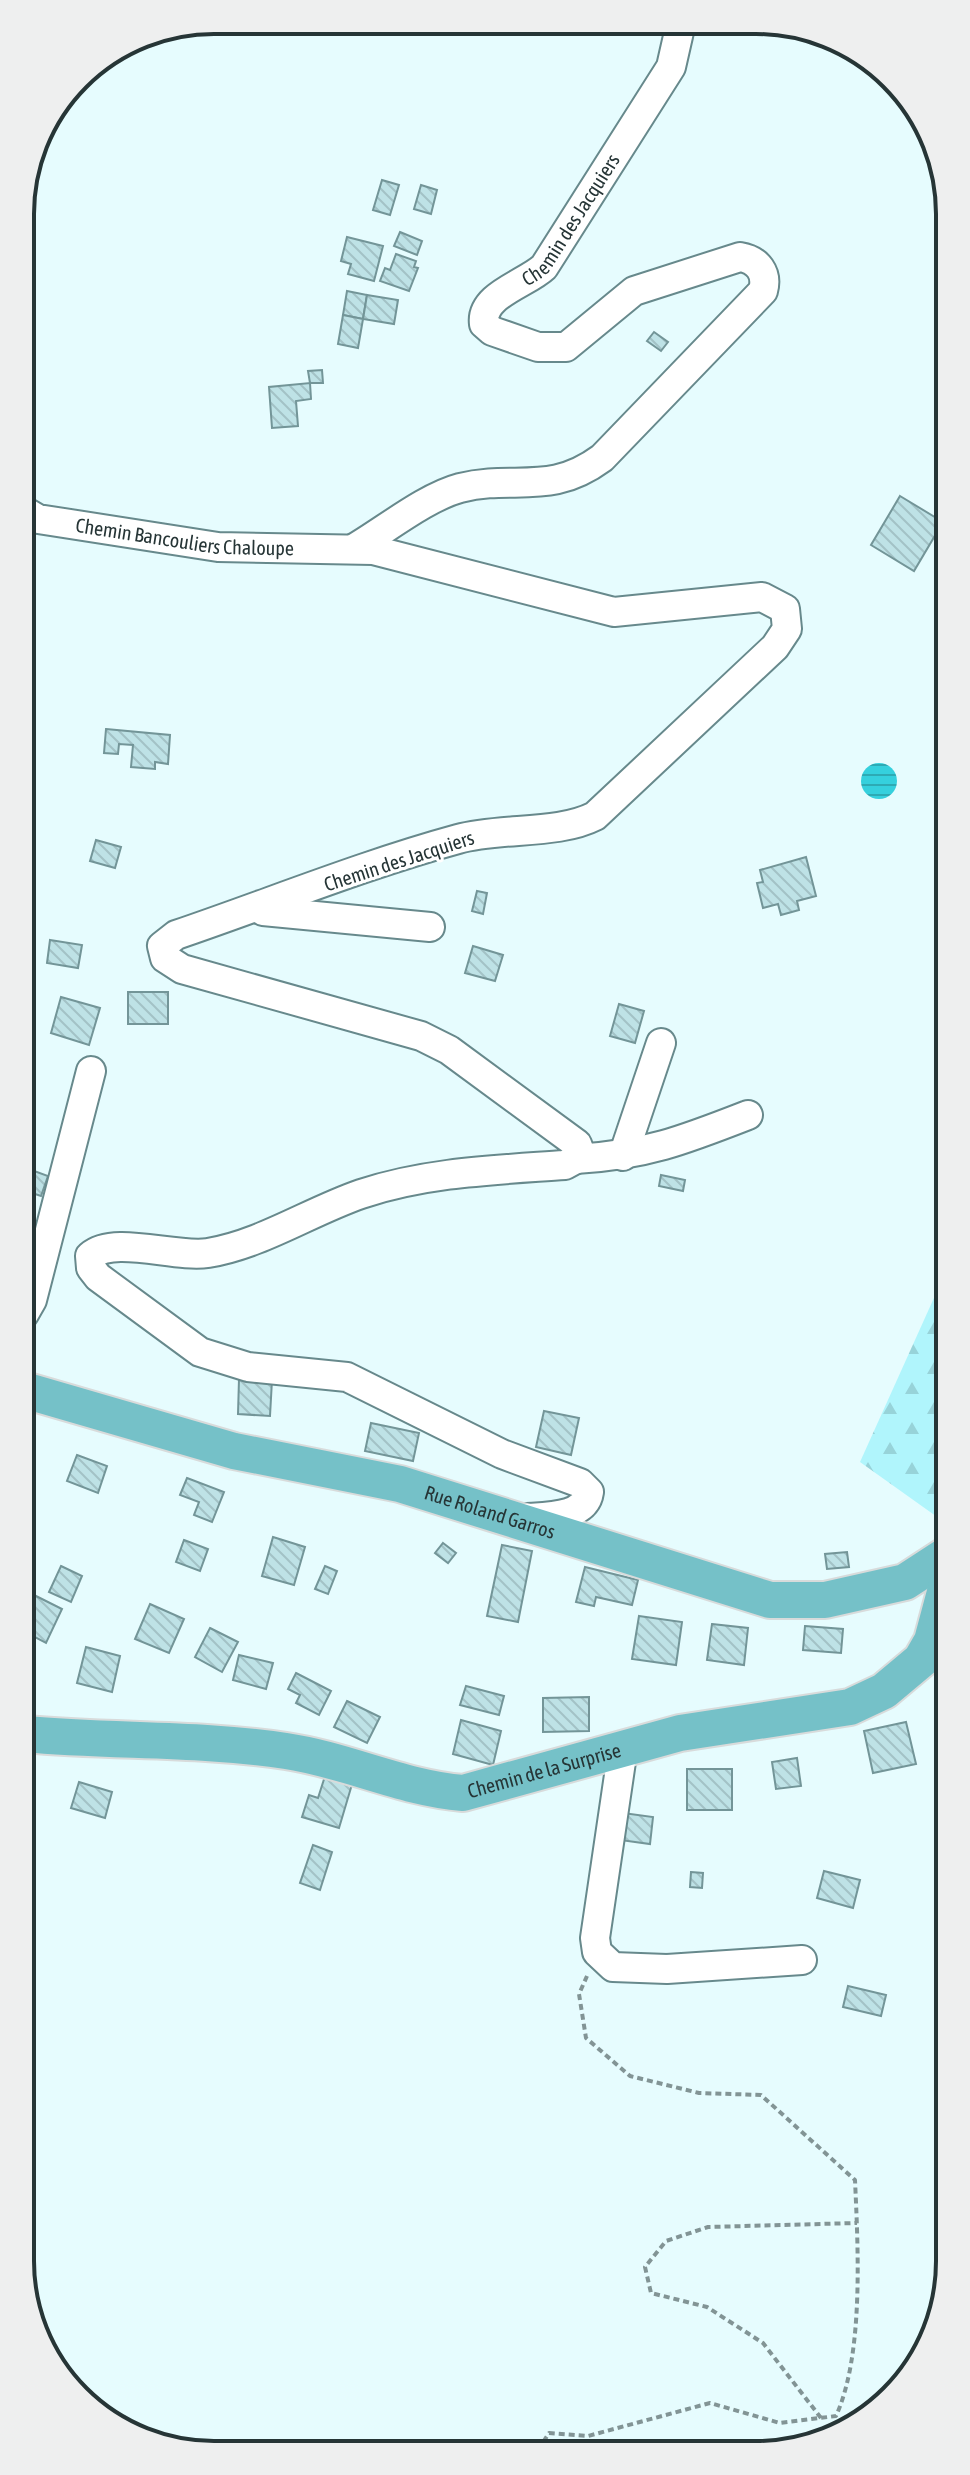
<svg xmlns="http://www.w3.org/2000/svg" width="970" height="2475" font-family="'Asap Condensed',sans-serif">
<defs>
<pattern id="forest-firs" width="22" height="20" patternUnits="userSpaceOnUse" patternTransform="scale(2)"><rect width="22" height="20" fill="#b0f5fc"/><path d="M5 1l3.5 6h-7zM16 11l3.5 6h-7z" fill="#97d3d9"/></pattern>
<pattern id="water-rules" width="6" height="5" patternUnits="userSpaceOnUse" patternTransform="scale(2)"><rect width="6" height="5" fill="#35d0dd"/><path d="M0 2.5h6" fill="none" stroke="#2daab4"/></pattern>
<pattern id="building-back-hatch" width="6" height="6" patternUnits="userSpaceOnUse" patternTransform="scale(2)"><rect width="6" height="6" fill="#bee2e6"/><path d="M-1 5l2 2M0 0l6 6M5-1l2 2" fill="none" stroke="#a3c2c6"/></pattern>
</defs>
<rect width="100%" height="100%" fill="#e6fcfe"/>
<polygon fill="url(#forest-firs)" points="947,1269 947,1524 860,1462"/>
<circle fill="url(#water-rules)" cx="879" cy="781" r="18"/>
<g fill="url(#building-back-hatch)" stroke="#739598" stroke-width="2">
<polygon points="382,180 399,185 390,215 373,210"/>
<polygon points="421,185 437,190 431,214 414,209"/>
<polygon points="400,232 422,241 417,255 394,246"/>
<polygon points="347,237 383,246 374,281 348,274 351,264 341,261"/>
<polygon points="396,254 416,261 414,267 418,268 409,291 380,281 385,268 390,270"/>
<polygon points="347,291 367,295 363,319 343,315"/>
<polygon points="367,295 398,300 394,324 363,319"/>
<polygon points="343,315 363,319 358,348 338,344"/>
<polygon points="654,332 668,342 661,351 647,341"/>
<polygon points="322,370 323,383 310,383 308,371"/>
<polygon points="310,383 311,399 296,401 298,426 272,428 269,387"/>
<polygon points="900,496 943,522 914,571 871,545"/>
<polygon points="106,729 170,735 168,764 155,762 155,769 131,767 133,745 119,744 118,754 104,753"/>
<polygon points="96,840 121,847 115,868 90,861"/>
<polygon points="806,857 816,896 797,901 799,910 781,915 778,904 763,908 757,883 763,882 760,870"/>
<polygon points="477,891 487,893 483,914 472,911"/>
<polygon points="50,940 82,945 78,968 47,963"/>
<polygon points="473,946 503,955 495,981 465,973"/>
<rect x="128" y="992" width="40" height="32"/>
<polygon points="61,997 100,1008 89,1045 51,1033"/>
<polygon points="619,1004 644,1011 635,1043 610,1036"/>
<polygon points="26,1168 48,1176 41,1196 23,1190"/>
<polygon points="661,1175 685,1180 683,1191 659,1186"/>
<polygon points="239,1379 272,1380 270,1416 238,1414"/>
<polygon points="544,1411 579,1418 571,1455 536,1447"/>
<polygon points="371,1423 419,1433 413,1461 365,1451"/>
<polygon points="77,1455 107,1466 98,1493 67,1481"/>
<polygon points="187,1478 224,1492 212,1522 194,1515 199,1502 180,1495"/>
<polygon points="273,1537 305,1547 294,1585 262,1576"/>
<polygon points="184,1540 208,1549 200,1571 176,1562"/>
<polygon points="443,1543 456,1553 448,1563 435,1553"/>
<polygon points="502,1545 532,1551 518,1622 487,1616"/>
<polygon points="847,1552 849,1567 827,1569 825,1554"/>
<polygon points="61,1566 82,1576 71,1602 49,1592"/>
<polygon points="325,1566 337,1571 328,1594 315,1589"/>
<polygon points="585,1567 638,1580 632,1605 596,1597 594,1606 576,1602"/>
<polygon points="30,1593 62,1609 46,1643 25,1632 24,1605"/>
<polygon points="150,1604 184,1619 169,1653 135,1639"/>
<polygon points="639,1616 682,1622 676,1665 632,1659"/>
<polygon points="712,1624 748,1628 744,1665 707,1660"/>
<polygon points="805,1626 843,1629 841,1653 803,1650"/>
<polygon points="210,1628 238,1642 222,1672 195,1657"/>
<polygon points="86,1647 120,1656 112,1692 77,1683"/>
<polygon points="239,1655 273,1663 266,1689 233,1680"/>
<polygon points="296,1673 331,1691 319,1715 296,1703 300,1695 288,1689"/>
<polygon points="466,1686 504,1696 499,1715 460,1705"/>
<polygon points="589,1697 589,1731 543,1732 543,1698"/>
<polygon points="347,1701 380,1717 367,1743 334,1727"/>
<polygon points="461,1720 501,1731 493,1765 453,1754"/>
<polygon points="906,1722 916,1764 873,1773 864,1731"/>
<polygon points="797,1758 801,1786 776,1789 772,1762"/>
<rect x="687" y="1769" width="45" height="41"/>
<polygon points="326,1773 353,1781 339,1828 302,1817 309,1795 318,1798"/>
<polygon points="79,1782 112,1792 105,1818 71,1808"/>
<polygon points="623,1813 653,1817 650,1844 620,1840"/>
<polygon points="313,1845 332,1852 320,1890 300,1883"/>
<polygon points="824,1871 860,1880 853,1908 817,1898"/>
<polygon points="691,1872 703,1873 702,1888 690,1887"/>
<polygon points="848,1986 886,1995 881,2016 843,2007"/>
</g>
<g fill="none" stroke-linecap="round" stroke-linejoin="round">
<g stroke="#67898c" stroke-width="32">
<g id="minor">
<path id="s1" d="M21 509 38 519 218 547 373 550 614 612 762 597 785 609 787 629 775 647 595 816C558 835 502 827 458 839 363 865 270 903 176 935L162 946 165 958 182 969 421 1036 449 1050 577 1144 580 1152 576 1159 565 1165C496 1170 427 1172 361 1194 309 1212 262 1244 208 1253 174 1258 114 1235 90 1256L91 1268 98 1277 200 1352 248 1367 347 1377 502 1454 580 1483 589 1492C585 1520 540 1516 517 1519"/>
<path id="s2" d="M353 549C384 531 426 497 460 488 515 474 549 497 602 458L763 291C768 273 758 260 740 257L634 291 566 347H538L492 331 484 324C480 295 526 284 544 267L671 67 681 23"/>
<polyline points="263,911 430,927"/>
<polyline points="623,1156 661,1043"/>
<path d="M576 1159C646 1155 684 1140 748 1115"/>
<polyline points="24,1314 32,1300 91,1071"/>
<polyline points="623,1748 595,1938 597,1952 613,1967 667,1969 802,1960"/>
</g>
</g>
<g stroke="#d8dbdb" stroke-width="40">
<g id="major">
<path id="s3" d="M24 1390 234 1451 400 1484 770 1600H825L905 1582 948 1554"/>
<path id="s4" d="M25 1734C112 1742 200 1738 286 1751 347 1760 402 1788 463 1793L680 1733 850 1707 884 1691 921 1660 932 1641 948 1581"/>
</g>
</g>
<g stroke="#829495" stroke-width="4" stroke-dasharray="6 4" stroke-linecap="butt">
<polyline points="821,2418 763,2343 707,2307 651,2293 645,2267 666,2241 708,2227 857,2223"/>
<path d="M538 2450 549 2433 588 2436 710 2403 780 2423 836 2416C864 2354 858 2248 855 2180L761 2095 699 2093 630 2076 586 2038 579 1994 587 1976"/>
</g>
<use href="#minor" stroke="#fff" stroke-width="28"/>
<use href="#major" stroke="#75c1c8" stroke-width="36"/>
</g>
<g text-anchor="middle" stroke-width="6" stroke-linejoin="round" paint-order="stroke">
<g font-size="20" fill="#263536" stroke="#fff">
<text dy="7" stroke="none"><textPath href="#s2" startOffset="978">Chemin des Jacquiers</textPath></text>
<text dy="7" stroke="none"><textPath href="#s1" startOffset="168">Chemin Bancouliers Chaloupe</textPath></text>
<text transform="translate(399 861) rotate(-18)" y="7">Chemin des Jacquiers</text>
<text dy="7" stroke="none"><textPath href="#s3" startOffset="482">Rue Roland Garros</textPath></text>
<text dy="7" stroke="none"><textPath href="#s4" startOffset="528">Chemin de la Surprise</textPath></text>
</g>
</g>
<path d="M0 0H970V2475H0ZM214 34H756A180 180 0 0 1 936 214V2261A180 180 0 0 1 756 2441H214A180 180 0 0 1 34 2261V214A180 180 0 0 1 214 34Z" fill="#eeefef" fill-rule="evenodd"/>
<path fill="none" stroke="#263536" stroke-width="4" d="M214 34H756A180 180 0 0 1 936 214V2261A180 180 0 0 1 756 2441H214A180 180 0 0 1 34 2261V214A180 180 0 0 1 214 34Z"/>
</svg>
